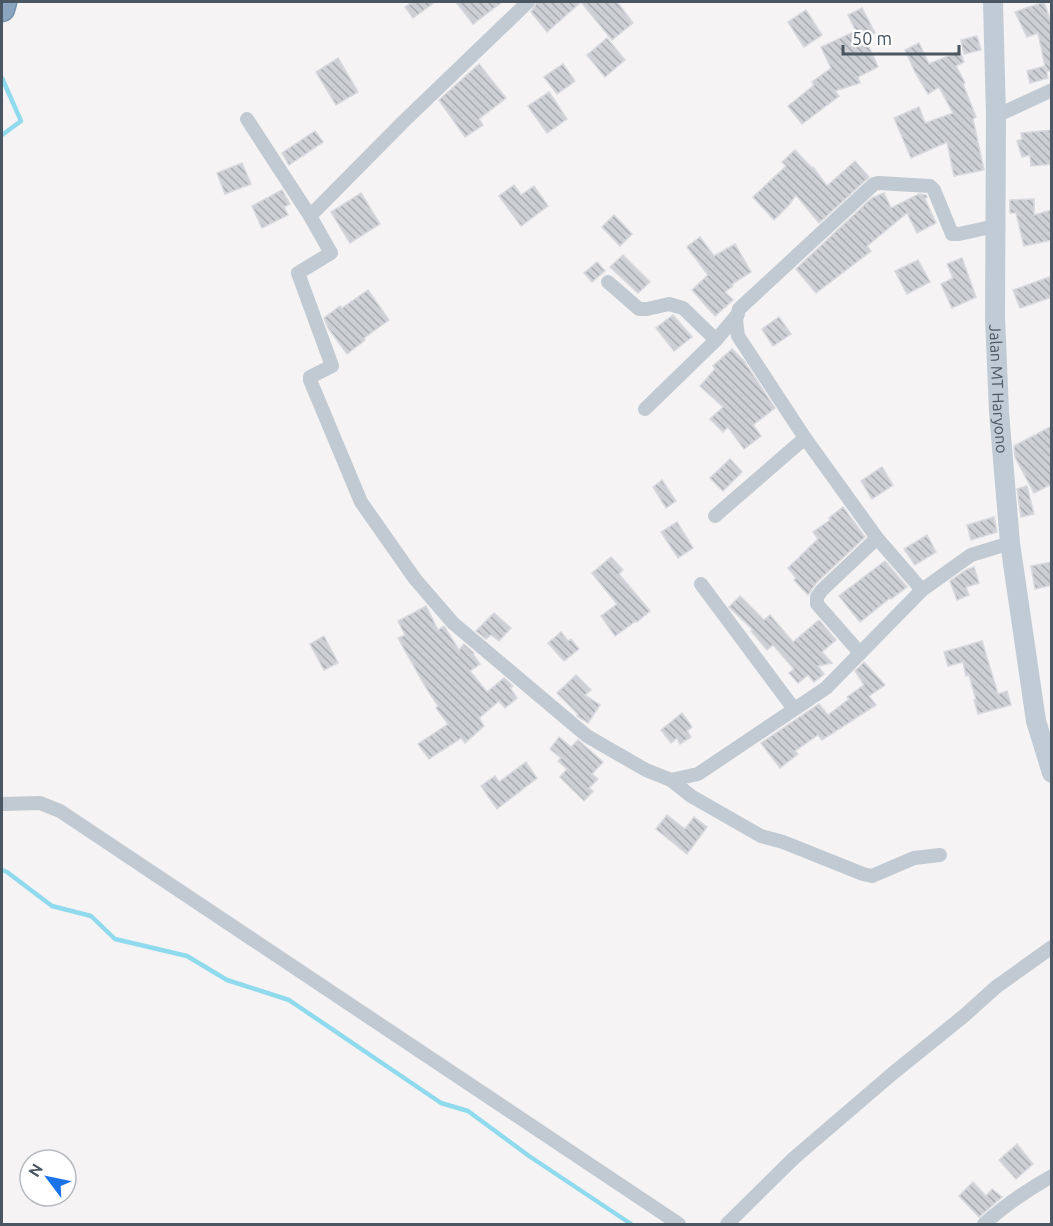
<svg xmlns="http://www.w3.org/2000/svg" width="1053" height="1226" font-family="Ubuntu,sans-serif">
<defs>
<pattern id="building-back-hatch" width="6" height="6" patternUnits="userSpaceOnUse" patternTransform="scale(1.5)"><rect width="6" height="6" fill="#cdcfd5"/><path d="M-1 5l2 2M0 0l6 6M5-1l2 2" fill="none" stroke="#a8abb0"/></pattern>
</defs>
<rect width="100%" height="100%" fill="#f5f3f3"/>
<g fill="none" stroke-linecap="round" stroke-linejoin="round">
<g stroke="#90daee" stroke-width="4.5">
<polyline points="2,78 21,121 2,135"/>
<polyline points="2,870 7,872 52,906 91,916 115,939 187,956 227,980 289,1000 441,1103 468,1111 529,1156 631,1224"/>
</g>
</g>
<g fill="url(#building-back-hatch)" stroke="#d7d9de" stroke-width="1.5">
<polygon points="413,2 435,2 413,18 405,7"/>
<polygon points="456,2 502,2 473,24"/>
<polygon points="537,2 581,2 547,32 531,12"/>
<polygon points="581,2 617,2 633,23 612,40"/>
<polygon points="1044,2 1052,25 1052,71 1046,71 1038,33 1027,37 1015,12"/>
<polygon points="862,8 875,33 865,38 878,67 858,77 860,83 835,91 839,96 802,124 788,106 814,85 812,82 831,68 821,47 856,31 848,15"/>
<polygon points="806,10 822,35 804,47 788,22"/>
<polygon points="977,36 981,50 964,54 961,40"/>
<polygon points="607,38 625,60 605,77 587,55"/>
<polygon points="919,43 929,64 960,51 964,62 956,66 965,83 963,84 976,117 973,119 984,170 954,176 947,142 911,158 894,118 919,107 925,123 953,113 939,87 928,94 915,72 905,50"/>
<polygon points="338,58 358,92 336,105 316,72"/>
<polygon points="479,64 506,98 479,119 483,125 465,137 439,100"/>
<polygon points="563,64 575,81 557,94 544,77"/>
<polygon points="1045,66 1048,78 1030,83 1027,71"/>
<polygon points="549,92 567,119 547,133 528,106"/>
<polygon points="1052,130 1052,164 1031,166 1030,155 1022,157 1017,141 1022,139 1021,133"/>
<polygon points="315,131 323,142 289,165 282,153"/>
<polygon points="795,150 812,168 813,167 827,186 855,161 869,177 819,223 796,195 789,205 774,220 753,197 786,166 782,162"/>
<polygon points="242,163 251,184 225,194 217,173"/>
<polygon points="514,185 521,195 534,186 548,206 521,226 499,196"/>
<polygon points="282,190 290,204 284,207 288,215 262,228 252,206"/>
<polygon points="361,193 380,224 350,243 331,212"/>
<polygon points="884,193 891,208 919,194 926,195 927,197 925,199 936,223 917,233 907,213 867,246 871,251 816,293 796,269 872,198"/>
<polygon points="1034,199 1034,215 1052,210 1052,240 1024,246 1016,213 1010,213 1010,200"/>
<polygon points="614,215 632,234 620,246 602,227"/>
<polygon points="700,237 714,256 735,244 751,272 732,284 733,286 725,292 733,300 715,316 692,290 708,275 687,247"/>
<polygon points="623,255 650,282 638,293 610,267"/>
<polygon points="962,258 976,297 952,308 941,284 953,278 947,264"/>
<polygon points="918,260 930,282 907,294 895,271"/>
<polygon points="597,262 605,271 592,282 584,273"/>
<polygon points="1052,276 1052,297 1020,308 1013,290"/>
<polygon points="368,290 389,320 364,338 365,340 347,354 328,328 324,318 340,306 342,308"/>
<polygon points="673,315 692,337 674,351 656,328"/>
<polygon points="779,317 791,334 773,346 762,329"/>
<polygon points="732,349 744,361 775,408 753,425 761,436 744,449 728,427 723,432 710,419 723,407 700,386 715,369 713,366"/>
<polygon points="1052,426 1052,484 1034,493 1015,457 1014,446"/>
<polygon points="730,459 742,472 723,491 710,478"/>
<polygon points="882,467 893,485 872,499 861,481"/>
<polygon points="662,480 676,501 666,508 653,487"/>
<polygon points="1027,486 1034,514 1021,517 1017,489"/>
<polygon points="843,507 865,537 816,583 808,595 794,580 796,578 788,568 818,539 813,532 830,520 829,518"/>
<polygon points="994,517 997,532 971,540 967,525"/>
<polygon points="677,522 693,548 678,558 661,532"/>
<polygon points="927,535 936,552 915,565 904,549"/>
<polygon points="611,557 623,570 619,574 650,611 637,622 636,621 615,636 601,616 617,604 592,573"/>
<polygon points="885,561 907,587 891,599 890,598 860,622 839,596"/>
<polygon points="1052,562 1052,585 1035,589 1031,566"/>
<polygon points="974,567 979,583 966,587 969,595 957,600 950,581 966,570"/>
<polygon points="740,596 764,620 770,615 793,642 819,620 836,640 822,652 832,663 818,666 824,674 814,682 808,675 798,683 789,673 794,669 773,645 767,650 751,631 753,630 729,607"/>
<polygon points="426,606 438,630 444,626 459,650 464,644 474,653 473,654 480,664 470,671 487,692 504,678 513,686 510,688 517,698 505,708 499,701 479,718 484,726 465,743 461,738 429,759 418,744 448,724 436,708 438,706 425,686 398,638 405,635 398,621"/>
<polygon points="494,613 511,628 499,641 491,635 486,639 476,631"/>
<polygon points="561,632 568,641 571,639 579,649 564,661 548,643"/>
<polygon points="324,636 338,663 324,670 310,644"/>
<polygon points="982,641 998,694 1007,691 1011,705 978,714 974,700 976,700 969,675 966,676 963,662 948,666 944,652"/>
<polygon points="864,662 885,685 869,696 876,705 822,740 818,735 795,751 798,754 780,768 761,743 819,704 828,715 849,699 847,697 864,685 855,671"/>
<polygon points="576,675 591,690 585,695 600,705 588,723 577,716 578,714 557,693"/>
<polygon points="682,713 692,727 687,731 691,737 680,744 677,738 671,743 661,730"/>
<polygon points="559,737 571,747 578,740 603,762 592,774 598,779 589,788 593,791 584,801 560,777 567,769 558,761 561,758 550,749"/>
<polygon points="526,762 537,778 497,809 481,786 495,776 499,782"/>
<polygon points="667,815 685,829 694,817 707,827 687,854 656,829"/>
<polygon points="1017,1144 1033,1164 1016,1179 999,1160"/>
<polygon points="973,1182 986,1196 992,1189 1002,1197 979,1217 959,1196"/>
</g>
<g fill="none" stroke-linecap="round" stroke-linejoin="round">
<g stroke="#7690ad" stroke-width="27">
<polyline id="motorway" points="2,9 4,2"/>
</g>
<g stroke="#c1cad2" stroke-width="14">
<polyline points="528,2 404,121 310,216 331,253 298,273 332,366 310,377 310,380 361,502 415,579 453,623 587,736 646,770 671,780 698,774 826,688 922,590 971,555 1010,543"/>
<polyline points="996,116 1052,90"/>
<polyline points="247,119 310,216"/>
<polyline points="608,282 639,309 647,309 669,304 683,308 716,340"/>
<polyline points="645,409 716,340 738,314"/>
<polyline points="715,516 805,438"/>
<polyline points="701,584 794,709"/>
<polyline points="922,590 877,538 805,438 738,336 736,320 739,309 874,184 878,183 930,186 934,190 952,234 959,234 995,226"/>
<polyline points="860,653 817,604 817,597 822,590 877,538"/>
<polyline points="671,780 691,796 761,836 783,842 863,874 872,876 914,858 940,855"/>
<polyline points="2,804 40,803 60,811 679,1224"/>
<polyline points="727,1224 794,1158 892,1074 965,1015 996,987 1052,947"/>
<path d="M984 1224C1005 1205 1027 1190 1052 1176"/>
</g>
<path stroke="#c1cbd6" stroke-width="20" id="s1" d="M993 2 996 116 995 317 999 412 1010 543 1036 721 1052 773"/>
<use href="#motorway" stroke="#8ba5c1" stroke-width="24"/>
</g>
<g text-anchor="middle" stroke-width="4.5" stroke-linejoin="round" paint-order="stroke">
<g font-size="16" fill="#4a5661" stroke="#fff">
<text dy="6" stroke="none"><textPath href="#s1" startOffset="387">Jalan MT Haryono</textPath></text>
</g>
</g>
<rect width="1053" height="1226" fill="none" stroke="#4a5661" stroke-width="6"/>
<g transform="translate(48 1178) rotate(302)"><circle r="28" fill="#ffffff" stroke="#b7bbc0" stroke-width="1.5"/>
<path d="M0-4.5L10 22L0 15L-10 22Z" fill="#1a73e8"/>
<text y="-9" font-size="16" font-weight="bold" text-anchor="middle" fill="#4a5661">N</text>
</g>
<path d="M843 45v9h116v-9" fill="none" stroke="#4a5661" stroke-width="3"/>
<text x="852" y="45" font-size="18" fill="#4a5661" stroke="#ffffff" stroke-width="4.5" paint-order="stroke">50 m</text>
</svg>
